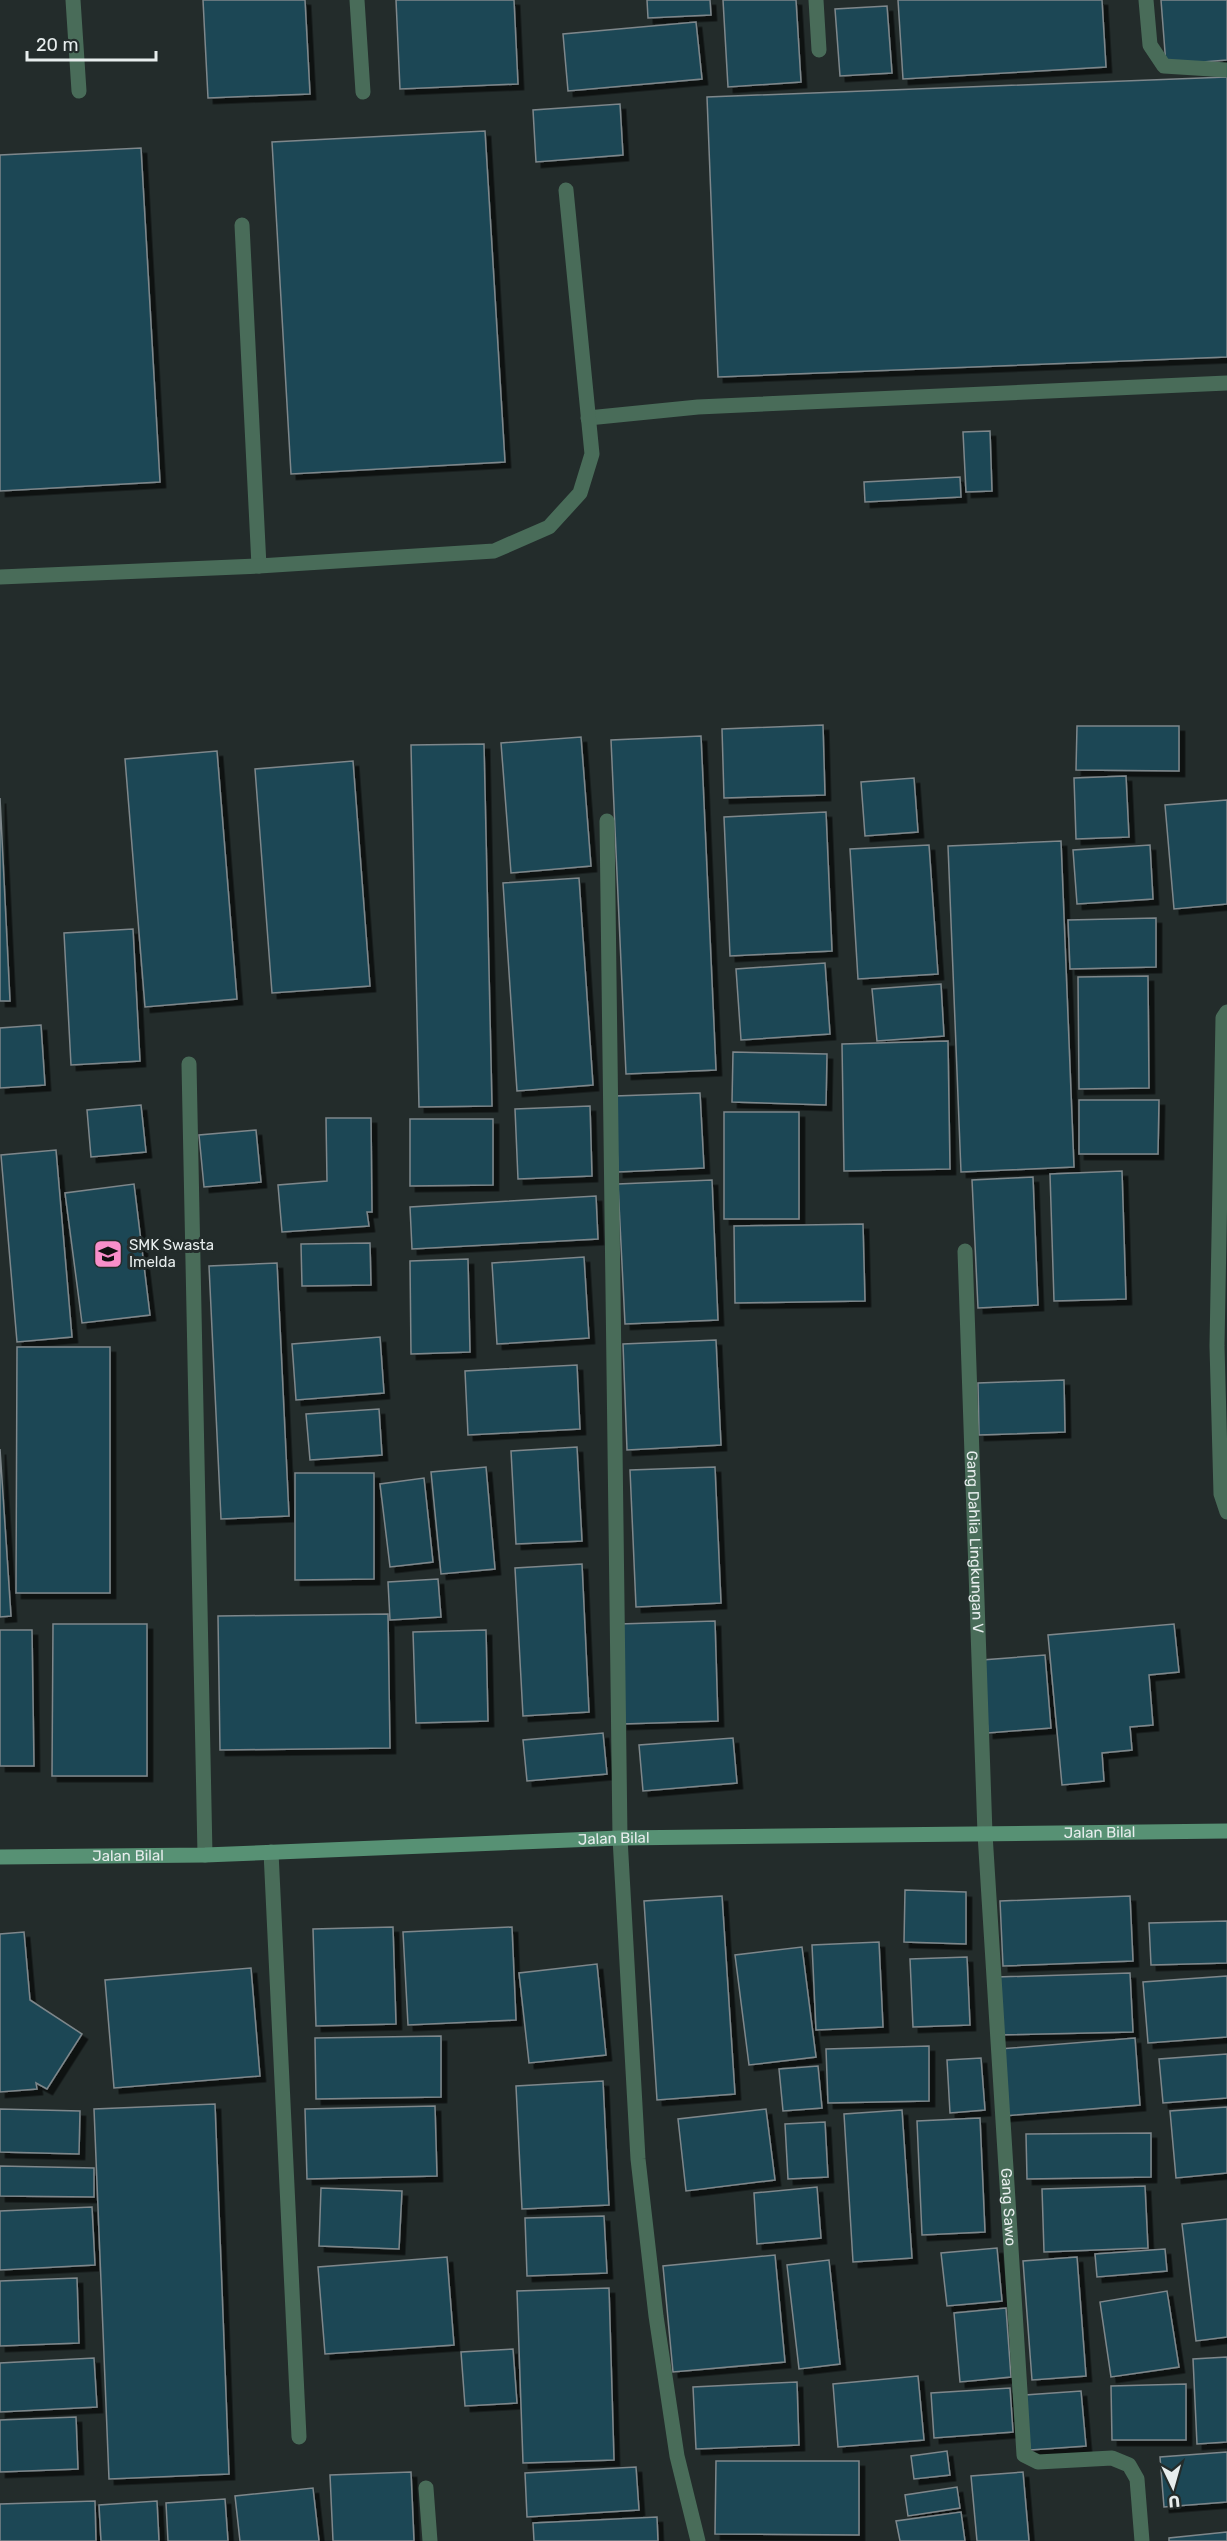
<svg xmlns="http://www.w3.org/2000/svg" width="1227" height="2541" font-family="Rubik,sans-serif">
<defs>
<filter id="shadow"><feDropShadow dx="5.5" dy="5.5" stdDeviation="0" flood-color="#0009"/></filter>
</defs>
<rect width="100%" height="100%" fill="#232c2b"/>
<g fill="#1d4755" stroke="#7e878b" stroke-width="1.5" filter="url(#shadow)">
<polygon points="203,0 305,0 310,94 208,98"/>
<polygon points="396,0 514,0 518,84 400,89"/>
<polygon points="647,0 710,0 711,15 648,18"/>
<polygon points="723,0 796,0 801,82 728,87"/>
<polygon points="898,0 1102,0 1106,67 903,79"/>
<polygon points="1161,0 1227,0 1227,60 1166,65"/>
<polygon points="887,6 892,73 840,76 835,9"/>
<polygon points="696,22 702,79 568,91 563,34"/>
<polygon points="1227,77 1227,357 718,377 707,97"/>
<polygon points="620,104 623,155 536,162 533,110"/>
<polygon points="485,131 505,462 291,474 272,142"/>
<polygon points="141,148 160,482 0,491 0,155"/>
<polygon points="990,431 992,491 966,492 963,432"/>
<polygon points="960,477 961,497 865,502 864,482"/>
<polygon points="823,725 825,795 724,798 722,729"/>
<polygon points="1077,726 1179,726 1179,771 1076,770"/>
<polygon points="701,736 716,1070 626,1074 611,740"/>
<polygon points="581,737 591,866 511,873 501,743"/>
<polygon points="484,744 492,1106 419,1107 411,745"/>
<polygon points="217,751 237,999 145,1007 125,759"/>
<polygon points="353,761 370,986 272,993 255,769"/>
<polygon points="1126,776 1129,837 1076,839 1074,778"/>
<polygon points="914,778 918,832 865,836 861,782"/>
<polygon points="0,798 10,1001 0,1001"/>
<polygon points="1227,800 1227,904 1174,909 1165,805"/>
<polygon points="826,812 832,951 730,956 724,817"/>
<polygon points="1061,841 1074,1167 961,1172 948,846"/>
<polygon points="929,845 938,974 858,979 850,849"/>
<polygon points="1150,845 1153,899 1077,904 1073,850"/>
<polygon points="579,878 593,1085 517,1091 503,883"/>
<polygon points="1156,918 1156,967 1070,969 1068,920"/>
<polygon points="133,929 140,1061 71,1065 64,933"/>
<polygon points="825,963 830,1034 741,1040 736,969"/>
<polygon points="1148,976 1149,1088 1079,1089 1078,977"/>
<polygon points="941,984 944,1036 877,1041 872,989"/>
<polygon points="41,1025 45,1085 0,1088 0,1028"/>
<polygon points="948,1041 950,1169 844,1171 842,1044"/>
<polygon points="733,1052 827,1054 826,1105 732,1102"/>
<polygon points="700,1093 704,1168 618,1172 615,1096"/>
<polygon points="1079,1100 1159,1100 1158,1154 1079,1154"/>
<polygon points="141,1105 146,1152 91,1157 87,1110"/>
<polygon points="590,1106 592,1176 518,1179 515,1109"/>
<rect x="724" y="1112" width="75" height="107"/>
<polygon points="326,1118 371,1118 372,1212 367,1212 369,1226 282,1232 278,1185 327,1181"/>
<polygon points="410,1119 493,1119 493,1185 410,1186"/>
<polygon points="256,1130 261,1182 204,1187 199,1135"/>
<polygon points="56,1150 72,1337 17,1342 1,1155"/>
<polygon points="1122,1171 1126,1299 1054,1301 1050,1174"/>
<polygon points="1033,1177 1038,1305 978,1308 972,1180"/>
<polygon points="712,1180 718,1320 625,1324 618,1184"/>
<polygon points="134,1184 150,1315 82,1323 65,1193"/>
<polygon points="596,1196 598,1239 412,1249 410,1207"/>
<polygon points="863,1224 865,1301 735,1303 734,1226"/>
<polygon points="370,1243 371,1285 302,1286 301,1244"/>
<polygon points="584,1257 589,1338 497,1344 492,1263"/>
<polygon points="468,1259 470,1352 411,1354 410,1261"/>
<polygon points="277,1263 289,1516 221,1519 209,1266"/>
<polygon points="380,1337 384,1393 296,1400 292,1344"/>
<polygon points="716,1340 721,1445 627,1450 623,1344"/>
<polygon points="17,1347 110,1347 110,1593 16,1593"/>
<polygon points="577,1365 580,1429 468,1435 465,1371"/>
<polygon points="1064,1380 1065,1432 979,1435 978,1383"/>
<polygon points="379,1409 382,1455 310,1460 306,1414"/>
<polygon points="577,1447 582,1541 516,1544 511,1451"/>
<polygon points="0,1449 11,1616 0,1617"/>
<polygon points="486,1467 495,1569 441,1574 431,1472"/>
<polygon points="715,1467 721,1603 636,1607 630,1470"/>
<polygon points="295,1473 374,1473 374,1579 295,1580"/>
<polygon points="424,1478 433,1562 390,1567 380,1484"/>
<polygon points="582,1564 589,1712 523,1716 515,1568"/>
<polygon points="438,1579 441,1617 390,1620 388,1582"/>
<polygon points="388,1614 390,1748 220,1750 218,1616"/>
<polygon points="715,1621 718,1721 622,1724 619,1624"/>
<polygon points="53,1624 147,1624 147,1776 52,1776"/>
<polygon points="1174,1624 1179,1672 1149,1675 1153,1725 1130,1727 1132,1750 1102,1753 1104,1781 1062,1785 1048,1635"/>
<polygon points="0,1630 32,1630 34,1766 0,1766"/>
<polygon points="486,1630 488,1721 416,1723 413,1632"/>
<polygon points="1045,1655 1051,1728 988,1733 982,1660"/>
<polygon points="603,1733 607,1774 527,1781 523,1740"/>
<polygon points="733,1738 737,1783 643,1791 639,1745"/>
<polygon points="905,1890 966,1892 966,1944 904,1942"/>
<polygon points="722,1896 735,2094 657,2100 644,1901"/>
<polygon points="1130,1896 1133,1961 1003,1966 1000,1901"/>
<polygon points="1227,1921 1227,1963 1151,1965 1149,1923"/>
<polygon points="393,1927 396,2024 316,2026 313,1929"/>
<polygon points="512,1927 516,2020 408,2025 403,1932"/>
<polygon points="24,1932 30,2000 82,2034 47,2089 36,2083 37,2089 0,2092 0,1934"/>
<polygon points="879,1942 883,2027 816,2030 812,1945"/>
<polygon points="802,1947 816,2057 749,2065 735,1955"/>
<polygon points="967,1957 970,2025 913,2027 910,1959"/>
<polygon points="597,1964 606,2055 529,2063 519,1973"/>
<polygon points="251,1968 260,2076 114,2088 105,1980"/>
<polygon points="1130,1973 1133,2032 998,2035 997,1977"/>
<polygon points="1227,1976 1227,2037 1148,2043 1143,1982"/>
<polygon points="441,2036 441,2097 316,2099 315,2038"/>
<polygon points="1135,2038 1140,2105 1004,2116 999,2049"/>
<polygon points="929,2046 929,2101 828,2103 826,2049"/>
<polygon points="1227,2054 1227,2098 1163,2103 1159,2059"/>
<polygon points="981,2058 985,2110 950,2113 947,2060"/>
<polygon points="818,2066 822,2108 783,2111 779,2069"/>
<polygon points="603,2081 609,2205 522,2209 516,2086"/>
<polygon points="215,2104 229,2474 109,2479 94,2109"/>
<polygon points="435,2106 437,2176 307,2179 305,2109"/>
<polygon points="1227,2107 1227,2173 1176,2178 1170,2111"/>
<polygon points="0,2109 80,2111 79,2154 0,2152"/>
<polygon points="766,2109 775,2180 686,2191 678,2119"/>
<polygon points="902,2110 912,2258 853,2262 844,2114"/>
<polygon points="980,2118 985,2232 922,2235 917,2121"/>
<polygon points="825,2122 828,2177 788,2179 785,2124"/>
<polygon points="1151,2133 1151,2177 1027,2179 1026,2134"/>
<polygon points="0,2166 94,2168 94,2197 0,2196"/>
<polygon points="1145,2186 1148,2248 1044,2252 1042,2189"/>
<polygon points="817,2187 821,2238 757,2244 754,2193"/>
<polygon points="321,2188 402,2191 399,2249 319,2246"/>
<polygon points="92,2207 95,2265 0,2270 0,2211"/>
<polygon points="604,2216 607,2273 527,2276 525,2218"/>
<polygon points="1227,2219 1227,2337 1196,2341 1182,2224"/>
<polygon points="997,2248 1002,2301 947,2306 941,2253"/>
<polygon points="1165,2249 1167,2271 1097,2277 1095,2254"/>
<polygon points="775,2255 785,2362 673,2372 663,2266"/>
<polygon points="447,2257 454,2345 325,2354 318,2267"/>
<polygon points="1077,2257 1086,2376 1032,2380 1023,2261"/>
<polygon points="829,2260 840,2364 799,2369 787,2265"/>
<polygon points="77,2278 79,2343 0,2346 0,2281"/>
<polygon points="609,2288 614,2460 523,2463 517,2291"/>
<polygon points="1167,2291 1179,2367 1111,2377 1100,2302"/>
<polygon points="1006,2308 1011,2377 960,2382 954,2313"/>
<polygon points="513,2349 517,2403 465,2406 461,2352"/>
<polygon points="1227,2357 1227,2442 1197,2444 1193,2359"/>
<polygon points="94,2358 97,2407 0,2412 0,2363"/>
<polygon points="918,2376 924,2440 838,2447 833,2384"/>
<polygon points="797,2382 799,2445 696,2449 693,2387"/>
<polygon points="1186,2384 1186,2440 1112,2440 1111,2386"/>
<polygon points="1010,2388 1013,2432 934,2438 931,2393"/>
<polygon points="1081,2391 1086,2446 1030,2450 1025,2395"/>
<polygon points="76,2417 78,2469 0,2472 0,2420"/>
<polygon points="947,2451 950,2475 914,2479 911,2456"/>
<polygon points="1227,2452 1227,2502 1164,2507 1160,2457"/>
<polygon points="716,2461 859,2461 859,2535 715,2534"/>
<polygon points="636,2467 639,2510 527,2517 525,2473"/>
<polygon points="411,2472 414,2541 333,2541 330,2475"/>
<polygon points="1023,2472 1029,2541 977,2541 971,2476"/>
<polygon points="957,2487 960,2508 908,2516 905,2495"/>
<polygon points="313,2488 319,2541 240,2541 235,2496"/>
<polygon points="225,2499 228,2541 168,2541 166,2503"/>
<polygon points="95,2501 96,2541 0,2541 0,2504"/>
<polygon points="157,2501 159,2541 101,2541 99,2505"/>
<polygon points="961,2512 965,2541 900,2541 896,2521"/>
<polygon points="657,2517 658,2541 534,2541 533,2523"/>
<polygon points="1227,2532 1227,2541 1169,2541 1169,2538"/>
</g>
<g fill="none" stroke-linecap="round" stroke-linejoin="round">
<g stroke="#496c59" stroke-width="15">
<polyline points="242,225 259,566"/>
<polyline points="588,418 698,407 1227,383"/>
<polyline points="0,577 259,566 494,551 549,527 580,493 592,454 566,190"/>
<polyline points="1227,1012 1223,1018 1217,1346 1221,1494 1227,1512"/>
</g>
<g stroke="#496c59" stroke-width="15">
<polyline points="73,0 79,91"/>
<polyline points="357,0 363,92"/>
<polyline points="816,0 819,50"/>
<polyline points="1146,0 1150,45 1164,66 1227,70"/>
<polyline points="607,821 620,1838 638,2159 656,2316 677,2456 698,2541"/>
<polyline points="189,1064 205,1855"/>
<path id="s1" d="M965 1251 985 1834 1024 2455 1038 2462 1112 2458 1129 2465 1137 2479 1142 2541"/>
<polyline points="271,1852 299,2437"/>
<polyline points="426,2488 430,2541"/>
</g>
<path stroke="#579174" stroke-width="15" id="s2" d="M0 1857 205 1855 620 1838 1227 1831"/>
</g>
<defs>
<g id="school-square" transform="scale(1.5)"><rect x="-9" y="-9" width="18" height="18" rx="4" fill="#f98fca" stroke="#232c2b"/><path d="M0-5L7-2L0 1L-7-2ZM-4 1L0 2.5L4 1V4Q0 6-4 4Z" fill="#111"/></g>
</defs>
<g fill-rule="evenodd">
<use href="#school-square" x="108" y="1254"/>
</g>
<g text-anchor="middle" stroke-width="6" stroke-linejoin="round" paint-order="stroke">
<g font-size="15" fill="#e7eded" stroke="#232c2b" text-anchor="start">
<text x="129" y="1250">SMK Swasta<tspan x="129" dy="17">Imelda</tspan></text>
</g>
<g font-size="15" fill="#e7eded" stroke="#232c2b">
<text dy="5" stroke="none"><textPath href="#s1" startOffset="291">Gang Dahlia Lingkungan V</textPath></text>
<text dy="5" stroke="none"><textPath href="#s2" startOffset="1100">Jalan Bilal</textPath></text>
<text dy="5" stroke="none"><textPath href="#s2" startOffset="614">Jalan Bilal</textPath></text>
<text dy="5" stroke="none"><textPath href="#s2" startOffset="128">Jalan Bilal</textPath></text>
<text dy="5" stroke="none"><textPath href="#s1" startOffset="957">Gang Sawo</textPath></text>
</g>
</g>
<g transform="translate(1173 2487) rotate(175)" stroke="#232c2b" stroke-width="4.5" paint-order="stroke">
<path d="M0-4.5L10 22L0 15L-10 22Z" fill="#e7eded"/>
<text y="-9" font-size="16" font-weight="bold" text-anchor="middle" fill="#e7eded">U</text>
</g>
<path d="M27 51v9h129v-9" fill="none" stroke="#e7eded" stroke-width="3"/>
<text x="36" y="51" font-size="18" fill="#e7eded" stroke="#232c2b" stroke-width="4.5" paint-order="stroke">20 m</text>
</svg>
